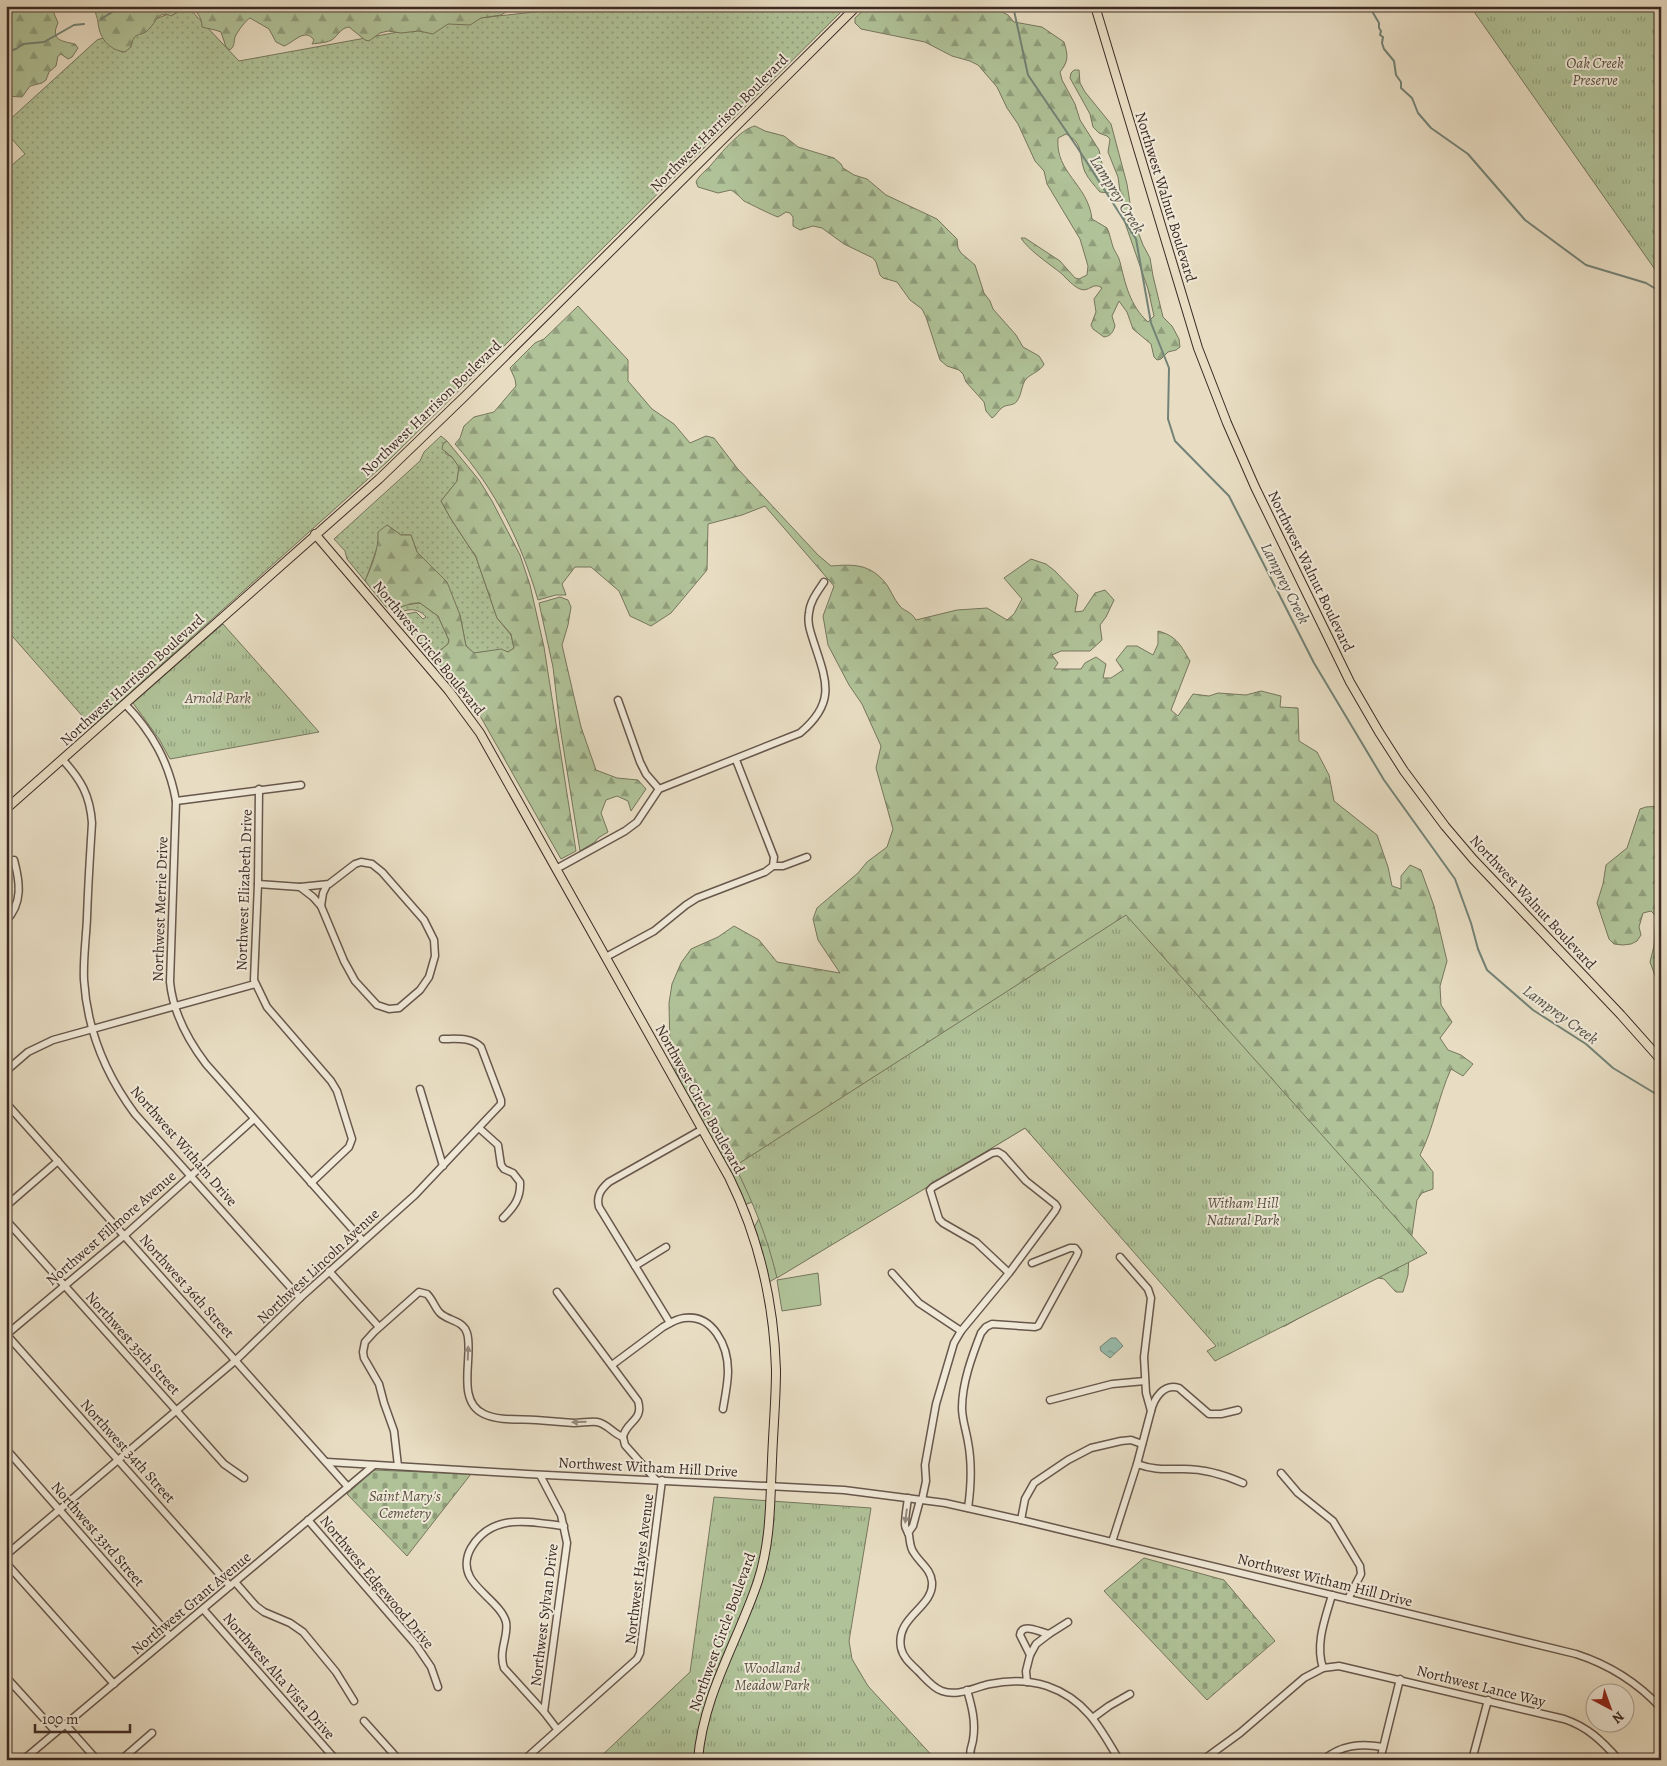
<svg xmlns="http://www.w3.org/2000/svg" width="1667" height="1766" font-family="Alegreya,serif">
<defs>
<pattern id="grass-dots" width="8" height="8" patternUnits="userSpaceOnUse" patternTransform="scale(1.25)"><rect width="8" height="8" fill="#b0c298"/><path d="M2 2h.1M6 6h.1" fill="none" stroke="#909e7c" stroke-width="1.8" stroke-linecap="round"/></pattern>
<pattern id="forest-firs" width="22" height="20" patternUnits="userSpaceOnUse" patternTransform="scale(1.25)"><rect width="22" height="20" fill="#b0c298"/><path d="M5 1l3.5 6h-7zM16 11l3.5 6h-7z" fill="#909e7c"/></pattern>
<pattern id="cemetery-stones" width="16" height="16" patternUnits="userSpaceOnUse" patternTransform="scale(1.25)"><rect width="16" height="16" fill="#b0c298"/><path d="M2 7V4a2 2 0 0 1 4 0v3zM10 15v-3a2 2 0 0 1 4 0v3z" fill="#909e7c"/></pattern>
<pattern id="park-tufts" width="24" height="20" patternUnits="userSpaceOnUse" patternTransform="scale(1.25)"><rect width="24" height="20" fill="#b0c298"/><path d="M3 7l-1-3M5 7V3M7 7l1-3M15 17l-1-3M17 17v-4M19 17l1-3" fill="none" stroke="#909e7c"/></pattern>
<pattern id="water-ripples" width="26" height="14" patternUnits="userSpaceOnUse" patternTransform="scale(1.25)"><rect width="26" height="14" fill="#98bdad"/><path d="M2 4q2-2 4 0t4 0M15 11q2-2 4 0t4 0" fill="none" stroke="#7d9a8d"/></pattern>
</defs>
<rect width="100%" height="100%" fill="#e8ddc3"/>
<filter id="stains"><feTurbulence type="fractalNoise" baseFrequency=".004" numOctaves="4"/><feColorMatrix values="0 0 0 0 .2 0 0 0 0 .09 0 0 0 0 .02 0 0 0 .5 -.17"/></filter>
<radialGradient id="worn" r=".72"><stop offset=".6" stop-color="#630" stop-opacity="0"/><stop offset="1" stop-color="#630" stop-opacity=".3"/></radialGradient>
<g fill="url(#grass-dots)" stroke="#76765e">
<polygon points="590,6 847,6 387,462 92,727 6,629 6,170 25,154 6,132 6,123 97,40 188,7 239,61 470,19"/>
<path d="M441 436 447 441 443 444 446 454 452 457 459 467 457 481 441 501 451 519 476 557 497 618 511 635 514 648 508 652 501 650 474 653 466 646 460 615 429 564 417 552 411 535H401L387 525C377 543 373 562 365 581L347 559 345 551 334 539 420 461 424 452Z"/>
<path d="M420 603 438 616 449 640 448 644 432 657 398 618 402 615 416 612 423 619 426 617C418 607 405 608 395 616L390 610H396L405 605Z"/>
</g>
<g fill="url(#forest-firs)" stroke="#76765e">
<path d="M6 6H51L58 23C50 40 61 41 75 44L78 48 72 57 68 59 61 54 58 56 56 66 49 72 46 80 42 83 30 86 22 97 6 96Z"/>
<path d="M96 6H516L501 15 481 18 470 25 448 24 433 34 419 31 401 33 388 31 380 33 369 41 365 40 349 27C341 28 339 34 333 39 328 43 318 43 312 44L314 40C305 27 293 43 284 46L276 42 269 29 250 18C246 20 238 31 236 35 233 40 236 45 230 50L226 47 221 32C214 29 208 29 202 27 202 17 196 9 187 7L171 16C159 10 157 20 150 28 141 39 134 29 131 47L125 52C108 50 99 37 98 22 97 15 94 13 96 6Z"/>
<path d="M868 6H990L1008 15 1014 22 1042 27 1064 42C1068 55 1069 61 1060 72L1062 80 1075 104 1080 120 1099 150 1103 168 1112 184 1109 193 1100 192C1095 186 1089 180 1085 172 1078 155 1085 144 1066 134L1058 138C1055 173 1088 184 1092 219L1107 228C1110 234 1111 241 1113 247 1115 252 1119 257 1120 262 1125 283 1130 306 1148 322L1154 316 1148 289 1124 220 1118 177 1108 152 1110 139 1107 136 1099 133 1093 127 1090 114 1070 78 1071 73 1074 70H1079L1080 83 1085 92 1111 124 1127 184 1132 216 1143 245 1150 258 1153 276 1163 317 1172 326 1179 339 1180 347 1176 350 1168 352 1161 359 1157 360 1154 357 1151 344 1133 329 1127 312 1119 301 1112 316 1115 326C1113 332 1111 336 1104 337L1093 329 1091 325 1096 312 1094 299 1102 288C1093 281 1089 293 1080 289 1073 286 1067 279 1062 274 1051 265 1028 250 1021 238H1025L1060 261 1075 278 1079 279 1087 275 1088 266 1080 239 1047 184 1044 171 1035 161 1018 124 1007 108 997 87 978 65 970 61 952 56 925 42 861 29 855 23V18Z"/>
<path d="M755 126 765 131 784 136 798 147 834 158 841 164 843 168 854 175 867 179 886 195 937 219 957 239 958 248 961 253 975 265 984 293 990 301 993 309 1016 335 1023 347 1039 356 1044 364C1041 371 1032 373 1026 379 1021 386 1022 394 1017 401 1014 406 1008 404 1003 407 998 410 997 415 992 418L986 411 984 402 966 382 963 374 959 370 947 366 940 360 926 317 922 309 910 300 897 282 883 278 880 275 876 262 873 258 844 244 822 228 813 226 800 230 793 226V217L790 213 786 212 778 217C774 216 748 203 744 201 740 197 736 193 731 190L718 193 698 187 696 182C699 175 706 171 711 165 720 154 742 128 755 126Z"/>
<path d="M578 306 628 360V381L652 409 674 424 690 443 706 436 714 438 737 468 818 555 831 566C855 564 871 564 887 585 891 591 894 599 899 605 904 612 910 610 916 620L957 610 987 608 1007 620 1014 614 1022 599 1004 578 1031 559 1046 564 1055 571 1078 595 1075 612 1083 611 1095 593 1105 590 1114 600 1106 617 1100 625 1102 640 1090 651H1061L1052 655 1058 663 1054 669H1081L1085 663 1096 657 1106 664 1103 678H1111L1123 670 1116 660 1127 646H1137L1153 655 1158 644V631C1177 636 1181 646 1190 661L1171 710 1178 716 1193 694 1209 696 1218 693 1246 695 1261 691 1281 696 1280 707 1298 708 1299 741 1317 752 1329 775 1334 801 1377 835 1388 867 1392 886 1401 889V876L1410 865 1421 870 1434 906 1447 961 1440 986 1441 1005 1452 1022 1440 1038 1448 1050 1461 1055 1473 1064 1463 1076 1451 1069C1438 1097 1434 1128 1420 1155L1433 1172V1189L1422 1193 1417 1200 1409 1255 1408 1275 1403 1292H1396L1384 1279 1378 1278 1340 1295 1285 1326 1268 1330 1227 1355 1025 1128 766 1284 752 1232 759 1218 765 1197 742 1206 701 1130 673 1064 670 1048 669 1003 672 984 681 963 691 949 718 937 734 926 759 940 777 962 840 973 818 940 813 919 817 908 858 873 867 862 887 847 893 829 876 768 881 746 862 704 849 685 828 645 823 616 834 586 765 506 742 515 708 524 707 570 671 613 651 626 630 616 619 591 591 567H575L562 584 566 595H556L538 600C521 542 496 490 455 444L460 438 464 426 474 417 494 412 516 386 515 379 510 368 535 343 544 339Z"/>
<path d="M447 441 479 480 492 501 520 555 530 585 544 647 576 851 561 859 479 714 456 683 432 657 448 644 449 640 438 616 420 603C416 603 411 603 407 605 398 607 395 613 386 607L365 581C372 565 379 549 378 532L387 525 401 535H411L417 552 447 582 460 615 466 646 474 653 501 649 508 652 514 648 511 634 497 618 476 557 451 519 441 501 457 481 459 467 452 457 442 449 443 444Z"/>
<polygon points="560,597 568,600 571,607 568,625 562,645 581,727 596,770 617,778 638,780 646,789 631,811 628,801 617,796 606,800 601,813 608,832 598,838 595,842 580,851 560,727 553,667 539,603"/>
<polygon points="1661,804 1661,992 1650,962 1654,946 1656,916 1651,911 1643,913 1639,927 1641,935 1637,941 1631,944 1623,945 1614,944 1609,939 1597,903 1603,884 1606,865 1627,848 1640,809 1646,807 1660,806"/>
</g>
<g fill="url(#cemetery-stones)" stroke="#76765e">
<polygon points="374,1470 471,1474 407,1556 347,1494"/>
<polygon points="1144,1558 1224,1580 1275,1641 1207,1700 1104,1591"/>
</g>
<g fill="url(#park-tufts)" stroke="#76765e">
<polygon points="1470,6 1661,6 1661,278"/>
<polygon points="223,624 319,732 170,759 159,739 133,703"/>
<path d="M1126 915 1427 1253 1215 1361 1207 1351 1216 1346 1025 1128 777 1278C767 1236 754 1205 735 1166Z"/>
<polygon points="714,1497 871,1508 849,1641 852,1659 868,1686 936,1760 597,1760 690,1672"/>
</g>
<polygon fill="#b0c298" stroke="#76765e" points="818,1273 821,1305 782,1311 777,1280"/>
<polygon fill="url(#water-ripples)" stroke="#738276" points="1111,1338 1116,1338 1123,1346 1110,1358 1101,1351 1100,1347"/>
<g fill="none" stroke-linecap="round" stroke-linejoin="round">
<g stroke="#738276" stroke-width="2">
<polyline points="1013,6 1028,75 1077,147 1136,239 1151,323 1169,368 1168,419 1175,441 1229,496 1314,663 1384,780 1455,879 1471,923 1478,949 1487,970 1533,1010 1586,1044 1613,1068 1661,1097"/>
<polyline points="1369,6 1379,23 1379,28 1381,31 1380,35 1383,37 1382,43 1384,49 1394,61 1396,75 1401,82 1401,88 1412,98 1418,113 1431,128 1468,154 1525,220 1586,265 1646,283 1661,292"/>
<polyline points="101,19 122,6"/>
<polyline points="6,52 16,49 23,44 44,42 74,25 84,24"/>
</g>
<g stroke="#67574c" stroke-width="9">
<g id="minor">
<polyline points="618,700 640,762 646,774 659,789"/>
<path d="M125 704C152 732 169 762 176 801L170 982C173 1013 187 1039 206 1064L363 1241"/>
<path d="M63 760C81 780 90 795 92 823 90 855 88 886 87 918 86 939 83 960 84 980 87 1029 106 1075 135 1114L300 1298"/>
<polyline points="259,789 258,884 254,980 267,1007 331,1081 337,1091 352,1139 349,1147 311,1183"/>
<polyline points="176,801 301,785"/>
<polygon points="361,862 372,864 382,872 424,920 434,940 435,956 429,977 420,990 399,1008 389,1009 377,1005 355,981 344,961 321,906 313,897 300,887 329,884 355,864"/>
<polyline points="773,866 783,866 807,857"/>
<path d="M556 869 625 831 637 822 659 789 800 733C836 703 827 682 814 643 811 633 807 624 809 613 810 601 818 591 824 582"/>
<polyline points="258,884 300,887"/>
<polyline points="321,906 323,893 327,885"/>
<path d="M6 921C23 903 20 882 14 860"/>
<polyline points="606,957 654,931 686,905 697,898 765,872 773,866 774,857 736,760"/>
<polyline points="6,1071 28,1052 53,1040 255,984"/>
<polyline points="420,1089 443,1166"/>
<polyline points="6,1103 348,1487"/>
<path d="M479 1128 498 1145 501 1165 504 1169 513 1173 520 1182C521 1198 514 1207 503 1218"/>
<polyline points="6,1206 58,1161"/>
<polyline points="6,1220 224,1464 244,1478"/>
<polyline points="635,1266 666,1247"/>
<polyline points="329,1271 379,1327"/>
<polyline points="892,1273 919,1303 961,1331"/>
<path d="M557 1292 638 1401C644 1421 626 1421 623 1437"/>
<path d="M670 1323 599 1207C596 1196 601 1189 609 1182L701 1130"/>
<polyline points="6,1334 230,1586"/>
<polyline points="6,1335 125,1235 254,1119"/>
<path d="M612 1365 663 1327C670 1323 676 1319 684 1318 713 1314 728 1346 728 1371 728 1383 725 1397 723 1409"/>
<polyline points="1050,1400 1112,1384 1145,1381"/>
<path d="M1151 1411C1154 1398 1164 1383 1179 1388L1209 1414H1221L1238 1410"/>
<polyline points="623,1437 625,1445 656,1480"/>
<polyline points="6,1449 170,1636"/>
<path d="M327 1462 527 1474 844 1490 945 1503 1021 1520 1576 1654C1610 1665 1637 1682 1661 1708"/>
<path d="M1137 1464C1154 1470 1163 1469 1179 1469 1202 1468 1223 1474 1243 1483"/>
<path d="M398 1466 394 1431 384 1403 379 1384 364 1358 363 1352 365 1342 374 1332 419 1292 427 1294C433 1300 435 1308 440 1313 448 1321 463 1320 467 1333 474 1355 455 1401 484 1414 499 1421 520 1419 536 1420 549 1421 562 1422 574 1423 582 1423 590 1421 597 1422 608 1424 613 1434 623 1437"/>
<polyline points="1281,1473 1298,1493 1333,1521 1360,1566 1361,1574 1348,1599"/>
<polyline points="540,1475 561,1515 567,1543 544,1712 557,1729"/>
<path d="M908 1498C907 1506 905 1516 905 1525 905 1529 908 1531 909 1535 910 1542 910 1548 914 1553 920 1563 931 1569 932 1582 934 1608 895 1616 901 1648 903 1658 912 1665 919 1672 926 1679 933 1688 942 1691 958 1697 975 1687 990 1684 1009 1680 1028 1680 1047 1686 1085 1699 1100 1727 1119 1760"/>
<polyline points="922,1500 926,1481 925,1465 936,1404 954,1343 961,1331 1009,1273 1055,1211 1057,1207 1055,1204 1026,1181 1003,1155 998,1152 992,1153 933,1187 930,1190 939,1219 943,1223 976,1242 1009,1273"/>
<path d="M968 1508C971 1487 972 1463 968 1442 966 1430 962 1419 962 1408 962 1383 972 1356 981 1333L986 1327 992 1324 1035 1327 1038 1326 1077 1255 1078 1252 1075 1248H1070L1032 1263"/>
<polyline points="308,1520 416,1645 431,1667 438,1687"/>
<polyline points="1021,1520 1025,1499 1034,1483 1068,1460 1091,1448 1121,1441 1131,1440 1142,1444"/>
<polyline points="908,1533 913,1526 920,1500"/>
<polyline points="1112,1542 1137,1464 1151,1411 1146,1393 1144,1357 1151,1298 1148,1289 1120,1257"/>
<path d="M6 1555 236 1360 300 1298 415 1195 501 1104V1100L481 1047C471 1037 457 1039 443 1039"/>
<polyline points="6,1563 114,1684"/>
<polyline points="235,1582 256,1606 264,1612 290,1623 303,1632 336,1672 354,1701"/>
<polyline points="203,1609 336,1760"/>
<polyline points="1030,1655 1036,1644 1049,1634"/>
<path d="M1323 1668C1315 1644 1325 1619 1332 1595"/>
<polyline points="6,1677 56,1732"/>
<path d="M1027 1682 1026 1671 1030 1655 1020 1635C1022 1622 1039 1632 1049 1634L1068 1622"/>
<path d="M967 1690C972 1707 976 1722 973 1740 972 1747 968 1752 972 1760"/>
<path d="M544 1712 504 1668C498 1651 509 1635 506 1622 502 1606 478 1592 470 1577 465 1568 466 1557 471 1548 492 1512 530 1522 564 1526"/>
<polyline points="1094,1717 1109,1706 1130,1694"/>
<polyline points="364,1721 399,1760"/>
<polyline points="65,1724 97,1760"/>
<polyline points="23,1760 374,1465"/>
<polyline points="121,1760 152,1733"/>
<polyline points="524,1760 637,1659 640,1653 662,1480"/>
<path d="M1203 1760 1240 1733 1304 1678 1323 1668 1339 1666 1564 1719C1588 1727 1602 1741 1619 1760"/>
<path d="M1323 1760C1341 1745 1360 1743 1383 1747"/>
<polyline points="1380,1760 1400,1679"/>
<polyline points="1472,1760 1488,1700"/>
<polyline points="1656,1760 1661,1756"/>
</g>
</g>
<g stroke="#3c2a24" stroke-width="10">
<g id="major">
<polyline points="1095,6 1198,348 1227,423 1255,487 1350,682 1379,732 1404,771 1445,826 1473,859 1621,1015 1661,1060"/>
<path d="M315 534 449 691 480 733 729 1177C759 1238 774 1302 776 1370 776 1400 773 1431 772 1461 770 1502 771 1541 758 1581 738 1641 703 1695 698 1760"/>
<polyline points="6,809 379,479 464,397 857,6"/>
</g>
</g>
<use href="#minor" stroke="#f0e9d8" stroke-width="6"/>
<use href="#major" stroke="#e8ddc3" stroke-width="8"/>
</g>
<defs><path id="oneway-solid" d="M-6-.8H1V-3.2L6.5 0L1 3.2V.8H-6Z" transform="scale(1.25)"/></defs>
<g fill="#968a7e">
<use href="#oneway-solid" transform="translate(468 1353) rotate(-88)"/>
<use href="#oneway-solid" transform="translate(579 1422) rotate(179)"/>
<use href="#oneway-solid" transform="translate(906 1516) rotate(97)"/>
</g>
<g text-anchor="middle" stroke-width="4" stroke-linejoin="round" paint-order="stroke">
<g font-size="15" font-style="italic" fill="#595041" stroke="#f0e9d8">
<text x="1595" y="68">Oak Creek<tspan x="1595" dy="17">Preserve</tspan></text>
<text x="218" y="703">Arnold Park</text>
<text x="1243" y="1208">Witham Hill<tspan x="1243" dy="17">Natural Park</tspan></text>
<text x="405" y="1501">Saint Mary's<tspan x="405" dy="17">Cemetery</tspan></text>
<text x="772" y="1673">Woodland<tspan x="772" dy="17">Meadow Park</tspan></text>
</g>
<g font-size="15" fill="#3c2a24" stroke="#f0e9d8">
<text transform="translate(719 123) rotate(-45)" y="5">Northwest Harrison Boulevard</text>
<text transform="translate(1166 197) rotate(73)" y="5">Northwest Walnut Boulevard</text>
<text transform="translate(431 408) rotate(-44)" y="5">Northwest Harrison Boulevard</text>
<text transform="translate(1311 571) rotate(64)" y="5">Northwest Walnut Boulevard</text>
<text transform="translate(429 648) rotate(51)" y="5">Northwest Circle Boulevard</text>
<text transform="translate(132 680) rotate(-42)" y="5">Northwest Harrison Boulevard</text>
<text transform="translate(244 890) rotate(-88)" y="5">Northwest Elizabeth Drive</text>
<text transform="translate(1533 902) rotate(47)" y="5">Northwest Walnut Boulevard</text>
<text transform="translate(160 909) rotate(-88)" y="5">Northwest Merrie Drive</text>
<text transform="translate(700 1099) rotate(61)" y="5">Northwest Circle Boulevard</text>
<text transform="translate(184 1146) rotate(49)" y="5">Northwest Witham Drive</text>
<text transform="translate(111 1228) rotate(-41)" y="5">Northwest Fillmore Avenue</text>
<text transform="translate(318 1266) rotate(-43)" y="5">Northwest Lincoln Avenue</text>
<text transform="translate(187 1286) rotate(48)" y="5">Northwest 36th Street</text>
<text transform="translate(133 1343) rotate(48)" y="5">Northwest 35th Street</text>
<text transform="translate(128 1451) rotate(48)" y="5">Northwest 34th Street</text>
<text transform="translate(648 1467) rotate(3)" y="5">Northwest Witham Hill Drive</text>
<text transform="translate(98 1534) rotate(49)" y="5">Northwest 33rd Street</text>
<text transform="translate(639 1569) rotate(-83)" y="5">Northwest Hayes Avenue</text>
<text transform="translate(1325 1580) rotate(14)" y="5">Northwest Witham Hill Drive</text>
<text transform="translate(377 1582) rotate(50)" y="5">Northwest Edgewood Drive</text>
<text transform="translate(191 1603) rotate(-40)" y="5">Northwest Grant Avenue</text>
<text transform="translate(544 1615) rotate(-83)" y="5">Northwest Sylvan Drive</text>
<text transform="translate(722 1632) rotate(-70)" y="5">Northwest Circle Boulevard</text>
<text transform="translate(279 1676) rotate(49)" y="5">Northwest Alta Vista Drive</text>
<text transform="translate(1481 1686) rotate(14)" y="5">Northwest Lance Way</text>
</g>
<g font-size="16" font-style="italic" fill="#534f46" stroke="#f0e9d8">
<text transform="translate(1118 194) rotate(58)" y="6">Lamprey Creek</text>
<text transform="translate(1286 583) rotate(63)" y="6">Lamprey Creek</text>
<text transform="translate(1561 1014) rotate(36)" y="6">Lamprey Creek</text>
</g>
</g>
<rect width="1667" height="1766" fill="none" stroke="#e8ddc3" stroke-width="25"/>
<rect x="8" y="8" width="1652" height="1751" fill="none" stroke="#3c2a24" stroke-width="2.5"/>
<rect x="12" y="12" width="1642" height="1741" fill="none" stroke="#3c2a24"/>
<g transform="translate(1610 1708) rotate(139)"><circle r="24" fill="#f0e9d8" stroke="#a89d90"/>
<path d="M0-4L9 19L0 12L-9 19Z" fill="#8f2418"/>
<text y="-8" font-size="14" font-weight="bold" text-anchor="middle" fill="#3c2a24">N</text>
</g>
<path d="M35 1724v8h95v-8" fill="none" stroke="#3c2a24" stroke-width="2.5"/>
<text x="42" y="1724" font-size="15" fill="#3c2a24" stroke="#f0e9d8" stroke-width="4" paint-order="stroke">100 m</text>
<rect width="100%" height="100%" filter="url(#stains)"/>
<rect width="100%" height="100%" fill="url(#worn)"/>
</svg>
